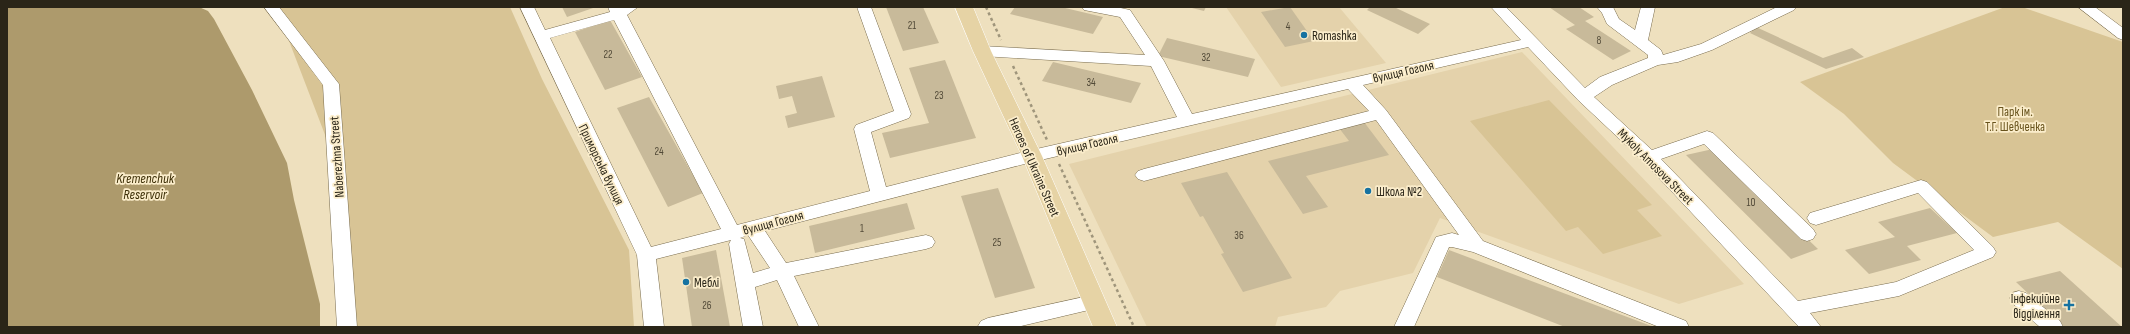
<svg xmlns="http://www.w3.org/2000/svg" width="2130" height="334" font-family="'Sofia Sans Condensed',sans-serif">
<rect width="100%" height="100%" fill="#eee0be"/>
<g fill="#e4d2ab">
<polygon points="1226,7 1339,7 1386,63 1281,87"/>
<polygon points="1522,52 1744,284 1679,304 1440,218 1413,273 1340,291 1326,307 1278,317 1275,327 1147,327 1069,164"/>
</g>
<g fill="#d8c495">
<polygon points="276,7 510,7 542,79 629,250 634,327 354,327 327,140"/>
<polygon points="2005,7 2022,7 2123,42 2123,269 2058,222 1993,237 1893,163 1844,114 1800,82"/>
<polygon points="1549,100 1652,205 1637,210 1662,236 1603,254 1578,227 1566,231 1470,121"/>
</g>
<polygon fill="#ad9a6c" points="7,7 199,7 208,11 214,19 252,90 287,163 294,200 320,304 320,327 7,327"/>
<g fill="#c8ba9a">
<polygon points="562,7 596,7 567,17"/>
<polygon points="886,7 923,7 939,43 903,51"/>
<polygon points="1015,7 1061,7 1103,17 1093,34 1010,14"/>
<polygon points="1188,7 1206,7 1204,11"/>
<polygon points="1290,7 1314,41 1285,47 1261,12"/>
<polygon points="1370,7 1394,7 1430,24 1418,34 1367,10"/>
<polygon points="1549,7 1579,7 1594,17 1585,21 1631,51 1613,60 1566,29 1575,25"/>
<polygon points="610,20 642,77 605,90 575,32"/>
<polygon points="1756,27 1823,58 1852,48 1864,57 1826,69 1750,33"/>
<polygon points="1167,38 1255,59 1248,77 1158,56"/>
<polygon points="945,60 976,138 890,158 882,133 929,123 909,68"/>
<polygon points="1053,62 1141,83 1131,103 1042,81"/>
<polygon points="822,76 835,117 788,128 785,116 797,113 792,96 779,99 776,86"/>
<polygon points="649,97 703,193 668,207 617,108"/>
<polygon points="1364,122 1389,155 1306,176 1328,207 1303,214 1268,161 1349,141 1339,128"/>
<polygon points="1713,149 1818,249 1791,259 1686,155"/>
<polygon points="1227,172 1292,278 1243,292 1221,254 1224,253 1203,216 1200,217 1181,183"/>
<polygon points="998,188 1035,288 995,298 961,196"/>
<polygon points="907,203 915,229 815,253 809,226"/>
<polygon points="1930,208 1957,233 1907,246 1921,260 1869,274 1845,250 1895,237 1878,222"/>
<polygon points="716,250 730,327 692,327 682,258"/>
<polygon points="1449,250 1654,327 1565,327 1437,277"/>
<polygon points="2060,271 2122,327 2064,327 2016,282"/>
</g>
<g fill="none" stroke-linecap="round" stroke-linejoin="round">
<g stroke="#796c4e" stroke-width="1">
<g id="minor">
<polygon points="264,7 279,7 339,84 357,327 337,327 323,85"/>
<path d="M520 7H534L545 30 610 12 608 7H638L627 15 737 225 870 191 854 129 856 125 894 111 857 7H871L911 114 909 118 871 132 886 187 1032 150 1177 117 1151 66 982 56 977 54 974 51 977 48 982 46 1145 55 1120 17 1084 10 1082 7H1116L1130 10 1164 61 1192 114 1521 40 1491 7H1506L1585 88 1600 77 1648 58V55L1607 24 1602 13 1597 7H1613L1619 19 1635 30 1641 7H1655L1648 40 1661 50 1663 55 1701 44 1777 7H1796L1794 10 1712 50 1678 62 1658 65 1612 85 1594 97 1652 150 1707 131 1713 133 1813 229 1816 234 1813 239 1807 241 1801 239 1704 144 1661 159 1798 301 1896 282 1974 250 1918 193 1816 225 1810 223 1807 218 1810 213 1921 180 1927 182 1993 247 1996 252 1993 257 1899 296 1810 313 1821 327H1799L1643 161 1578 100 1528 47 1363 85 1386 110 1483 241 1686 321 1689 327H1659L1473 252 1452 247H1449L1414 327H1394L1436 237 1452 233 1459 235 1376 120 1144 181 1138 179 1135 175 1138 171 1144 169 1369 111 1348 89 1032 162 765 231 786 263 926 235 932 237 935 242 932 247 926 249 794 276 819 327H799L777 280 755 287 763 327H743L729 244 731 240 656 259 664 327H644L637 255ZM614 20 721 229 651 247 550 38ZM748 235 770 268 753 273 744 239 740 238Z"/>
<polygon points="2078,7 2095,7 2123,28 2123,40 2118,38"/>
<polygon points="2019,291 2026,293 2060,321 2063,327 2040,327 2012,303 2010,298 2012,293"/>
<polygon points="1093,295 1100,297 1102,302 1100,307 1093,309 1017,327 978,326 981,321 988,318"/>
</g>
</g>
<g stroke="#fff" stroke-width="1">
<polygon id="major" points="955,7 973,7 991,51 1042,156 1117,327 1093,327 1022,156 973,51"/>
</g>
<g stroke="#9f957b" stroke-width="2.5" stroke-dasharray="3 3" stroke-linecap="butt">
<polyline points="986,7 1001,40"/>
<polyline points="1013,66 1047,140"/>
<polyline points="1059,164 1134,327"/>
</g>
<use href="#minor" fill="#fff" fill-rule="evenodd"/>
<use href="#major" fill="#e6d3a5" fill-rule="evenodd"/>
</g>
<g fill="#1672a1" stroke="#fbedcb" stroke-width="1.5">
<circle cx="1304" cy="35" r="4"/>
<circle cx="1368" cy="191" r="4"/>
<circle cx="686" cy="282" r="4"/>
<path d="M2067 299h4v4h4v4h-4v4h-4v-4h-4v-4h4z"/>
</g>
<g text-anchor="middle" stroke-width="3.5" stroke-linejoin="round" paint-order="stroke">
<g font-size="11" fill="#524a38">
<text x="912" y="29">21</text>
<text x="1288" y="30">4</text>
<text x="1599" y="44">8</text>
<text x="608" y="58">22</text>
<text x="1206" y="61">32</text>
<text x="1091" y="86">34</text>
<text x="939" y="99">23</text>
<text x="659" y="155">24</text>
<text x="1751" y="206">10</text>
<text x="862" y="232">1</text>
<text x="1239" y="239">36</text>
<text x="997" y="246">25</text>
<text x="707" y="309">26</text>
</g>
<g font-size="13" fill="#2a2518" stroke="#fbedcb" text-anchor="start">
<text x="1312" y="40">Romashka</text>
<text x="1376" y="196">Школа №2</text>
<text x="694" y="287">Меблі</text>
<text x="2060" y="303" text-anchor="end">Інфекційне<tspan x="2060" dy="15">відділення</tspan></text>
</g>
<g font-size="13" fill="#2a2518" stroke="#fbedcb">
<text transform="translate(1403 71) rotate(-13)" y="5">вулиця Гоголя</text>
<text transform="translate(1087 144) rotate(-13)" y="5">вулиця Гоголя</text>
<text transform="translate(336 157) rotate(-94)" y="5">Naberezhna Street</text>
<text transform="translate(602 164) rotate(64)" y="5">Приморська вулиця</text>
<text transform="translate(1656 166) rotate(45)" y="5">Mykoly Amosova Street</text>
<text transform="translate(1035 167) rotate(66)" y="5">Heroes of Ukraine Street</text>
<text transform="translate(773 222) rotate(-15)" y="5">вулиця Гоголя</text>
</g>
<g font-size="13" fill="#68531c" stroke="#fbedcb">
<text x="2015" y="116">Парк ім.<tspan x="2015" dy="15">Т.Г. Шевченка</tspan></text>
</g>
<g font-size="14" font-style="italic" fill="#3b2d05" stroke="#fbedcb">
<text x="145" y="183">Kremenchuk<tspan x="145" dy="16">Reservoir</tspan></text>
</g>
</g>
<rect width="2130" height="334" fill="none" stroke="#2a2518" stroke-width="16"/>
</svg>
